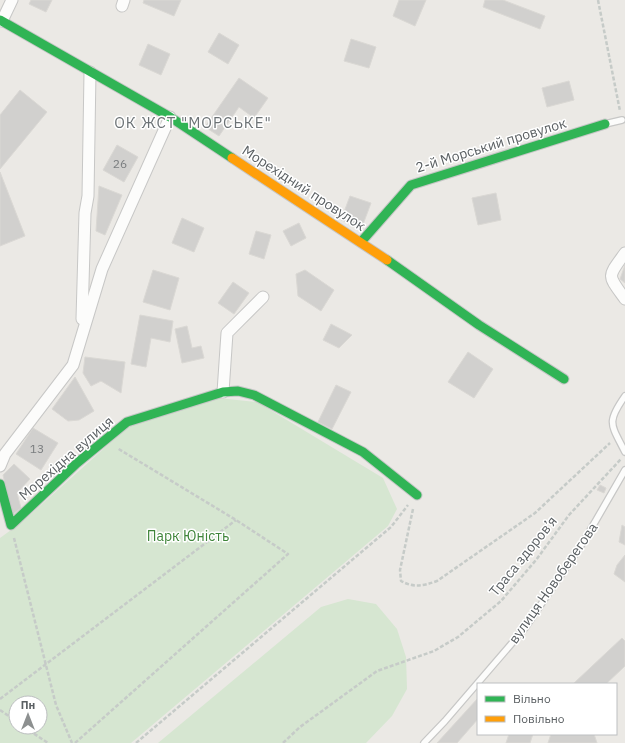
<svg xmlns="http://www.w3.org/2000/svg" width="625" height="743" font-family="'IBM Plex Sans',sans-serif">
<rect width="100%" height="100%" fill="#ebe9e5"/>
<g fill="#d6e6d1" fill-rule="evenodd">
<path d="M218 398 257 402 383 478 397 509 388 526 131 743H0V538L22 522 129 426ZM16 703H40V727H16Z"/>
<polygon points="348,599 376,604 397,629 406,657 407,689 392,716 366,743 158,743 321,607"/>
</g>
<g fill="#d1d0ce" stroke="#dad8d4">
<polygon points="31,0 52,0 46,12 29,4"/>
<polygon points="144,0 181,0 174,16 143,3"/>
<polygon points="399,0 426,0 415,26 393,16"/>
<polygon points="485,0 503,0 545,16 540,29 483,7"/>
<polygon points="219,33 239,45 228,64 208,52"/>
<polygon points="351,39 376,47 369,68 344,61"/>
<polygon points="148,44 170,54 161,75 139,65"/>
<polygon points="239,78 268,98 254,118 239,107 219,136 205,127"/>
<polygon points="569,81 574,100 547,107 542,88"/>
<polygon points="20,90 47,112 0,169 0,115"/>
<polygon points="117,145 138,157 124,182 103,170"/>
<polygon points="0,172 25,236 0,246"/>
<polygon points="99,186 122,195 105,235 96,231"/>
<polygon points="496,193 501,220 478,225 472,198"/>
<polygon points="350,196 371,203 362,227 341,220"/>
<polygon points="182,218 204,228 194,252 172,243"/>
<polygon points="299,223 306,238 291,246 283,231"/>
<polygon points="256,231 271,235 264,259 249,254"/>
<polygon points="625,265 625,283 620,279"/>
<polygon points="153,270 179,278 170,310 143,302"/>
<polygon points="305,270 334,290 321,311 298,296 296,274"/>
<polygon points="233,282 249,293 234,314 218,303"/>
<polygon points="140,315 173,321 170,342 151,338 146,367 131,364"/>
<polygon points="331,324 352,335 339,348 323,340"/>
<polygon points="187,326 192,348 201,346 204,358 182,363 175,329"/>
<polygon points="468,352 493,369 474,398 448,382"/>
<polygon points="85,357 125,362 121,393 101,381 91,386 83,373"/>
<polygon points="75,377 94,411 79,420 68,421 52,409"/>
<polygon points="336,385 351,392 332,429 318,422"/>
<polygon points="33,428 58,443 41,470 16,454"/>
<polygon points="14,464 30,479 17,493 21,508 12,515 3,475"/>
<polygon points="600,485 606,488 604,493 597,490"/>
<polygon points="622,525 625,527 625,545 619,542"/>
<polygon points="625,555 625,582 614,574 617,565"/>
<polygon points="622,638 625,641 625,666 606,684 573,684"/>
<polygon points="478,698 478,719 457,743 437,743"/>
<polygon points="509,734 533,734 530,743 506,743"/>
<polygon points="551,734 594,734 597,743 548,743"/>
</g>
<g fill="none" stroke-linecap="round" stroke-linejoin="round">
<g stroke="#c7c7c6" stroke-width="8">
<g id="lane">
<polyline points="605,124 622,120"/>
<path d="M625 396C606 423 611 424 625 452"/>
<polyline points="424,743 445,721 525,628 584,541 625,470"/>
</g>
</g>
<g stroke="#c7c7c6" stroke-width="13">
<g id="street">
<polyline points="122,6 124,0"/>
<polyline points="2,21 12,0"/>
<path d="M625 253C607 278 607 274 625 299"/>
<polyline points="82,319 85,213 88,196 90,72"/>
<polyline points="223,392 227,333 263,297"/>
<polyline points="0,466 5,454 73,365 102,269 170,117"/>
</g>
</g>
<g stroke="#c6c6c6" stroke-width="11">
<g id="fast">
<polyline points="0,20 170,117 232,158"/>
<polyline points="361,242 411,185 605,124"/>
<polyline points="387,260 479,325 564,379"/>
<polyline points="0,484 11,525 77,463 127,422 223,392 238,391 254,395 363,452 417,495"/>
</g>
</g>
<g stroke="#c6c6c6" stroke-width="11">
<polyline id="slow" points="232,158 387,260"/>
</g>
<g stroke="#c6cbc8" stroke-width="2.5" stroke-dasharray="4 2" stroke-linecap="butt">
<polyline points="598,0 620,111"/>
<path d="M413 509 400 570 401 581C414 588 423 586 437 581L535 513 610 443"/>
<polyline points="14,538 56,705 72,743"/>
<polyline points="0,699 236,520"/>
<polyline points="0,710 16,721"/>
<polyline points="24,727 48,743"/>
<polyline points="75,743 288,554 236,520 117,448"/>
<polyline points="136,743 391,527 408,505"/>
<polyline points="283,743 300,727 377,671 434,651 458,637 501,601 536,560 569,515 621,459"/>
</g>
<use href="#lane" stroke="#fcfcfb" stroke-width="5.5"/>
<use href="#street" stroke="#fcfcfb" stroke-width="11"/>
<use href="#fast" stroke="#30b455" stroke-width="9"/>
<use href="#slow" stroke="#ff9f0a" stroke-width="9"/>
</g>
<g text-anchor="middle" stroke-width="3" stroke-linejoin="round" paint-order="stroke">
<g font-size="12" fill="#7a7d7f">
<text x="120" y="168">26</text>
<text x="37" y="453">13</text>
</g>
<g font-size="14" fill="#5b6063" stroke="#fff">
<text transform="translate(491 145) rotate(-17)" y="5">2-й Морський провулок</text>
<text transform="translate(304 188) rotate(33)" y="5">Морехідний провулок</text>
<text transform="translate(66 458) rotate(-41)" y="5">Морехідна вулиця</text>
<text transform="translate(523 556) rotate(-51)" y="5">Траса здоров’я</text>
<text transform="translate(553 583) rotate(-55)" y="5">вулиця Новоберегова</text>
</g>
<g font-size="14" fill="#3e8439" stroke="#fff">
<text x="188" y="541">Парк Юність</text>
</g>
<g font-size="15" letter-spacing="1" fill="#6c7275" stroke="#fff">
<text x="193" y="128">ОК ЖСТ "МОРСЬКЕ"</text>
</g>
</g>
<rect x="477" y="683" width="140" height="52" fill="#ffffff" stroke="#bdbfc1"/>
<rect x="485" y="696" width="20" height="6" fill="#30b455" stroke="#bdbfc1"/>
<text x="513" y="703" font-size="12" fill="#5b6063">Вільно</text>
<rect x="485" y="716" width="20" height="6" fill="#ff9f0a" stroke="#bdbfc1"/>
<text x="513" y="723" font-size="12" fill="#5b6063">Повільно</text>
<g transform="translate(28 715)"><circle r="19" fill="#ffffff" stroke="#bdbfc1"/>
<path d="M0-3L7 15L0 10L-7 15Z" fill="#8d9090"/>
<text y="-6" font-size="11" font-weight="bold" text-anchor="middle" fill="#5b6063">Пн</text>
</g>
</svg>
